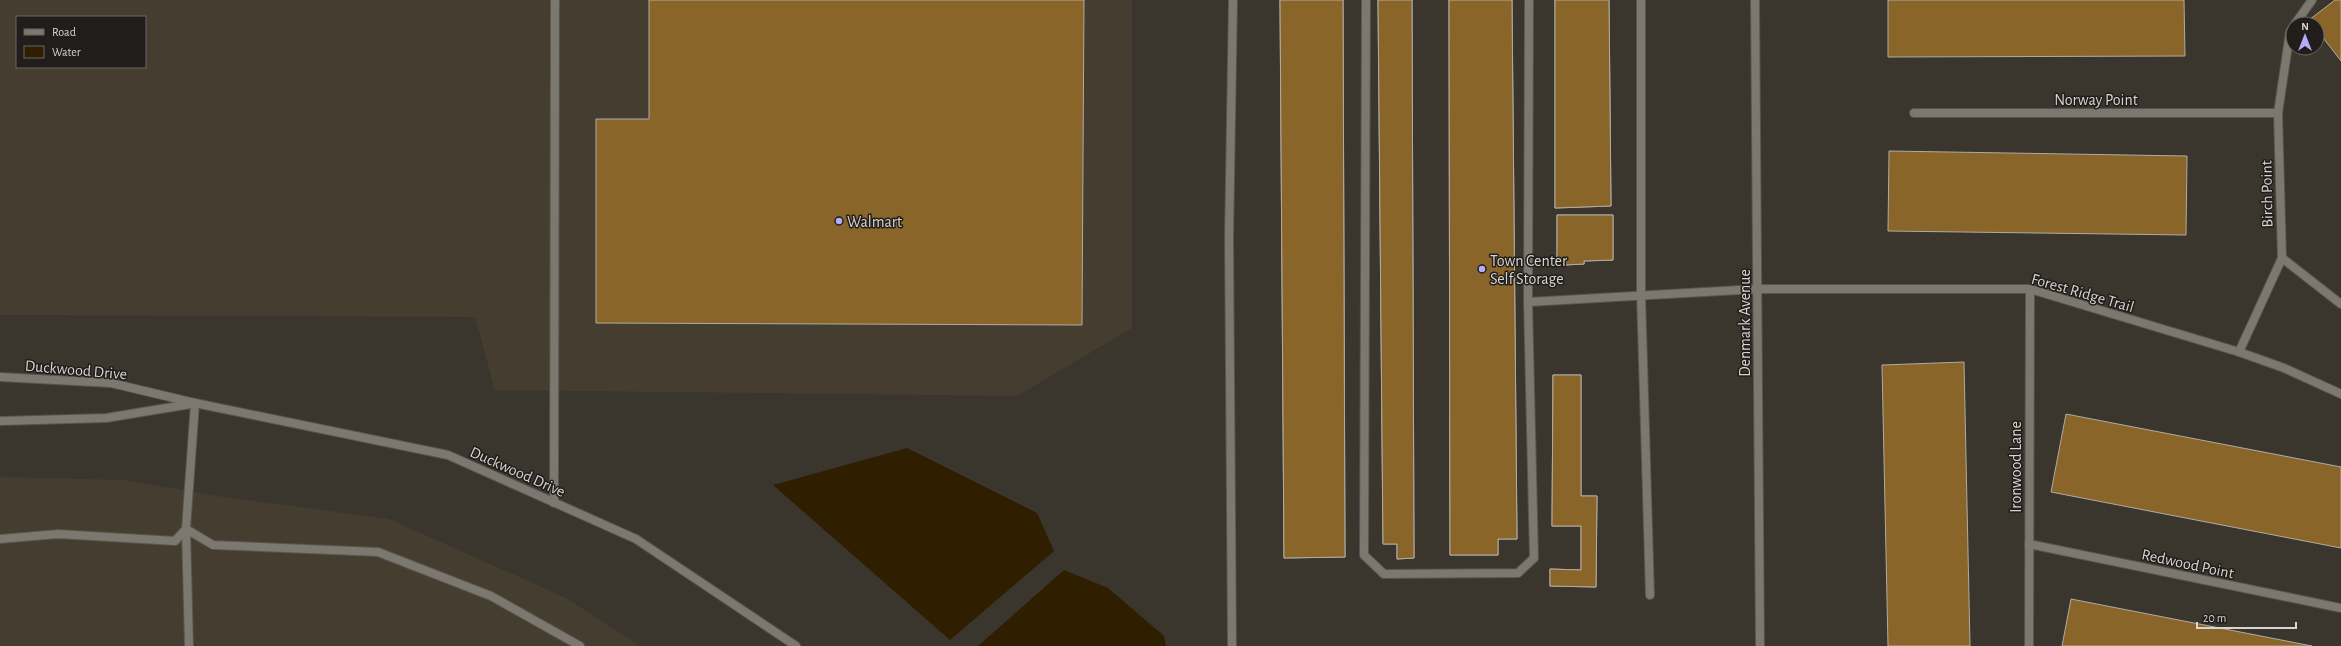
<svg xmlns="http://www.w3.org/2000/svg" width="2341" height="646" font-family="'Alegreya Sans',sans-serif">
<rect width="100%" height="100%" fill="#3a362e"/>
<g fill="#453d30" fill-rule="evenodd">
<path d="M0 0H1132V328L1017 396 495 390 475 317 0 315ZM17 17H145V67H17Z"/>
<polygon points="0,477 124,480 217,496 389,519 566,598 640,646 0,646"/>
</g>
<g fill="#2f1e00">
<polygon points="907,448 1037,513 1054,551 950,640 773,485"/>
<polygon points="1064,570 1108,588 1164,636 1166,646 978,646"/>
</g>
<g fill="#896529" stroke="#b1aba3">
<polygon points="649,0 1084,0 1082,325 596,323 596,119 649,119"/>
<polygon points="1280,0 1343,0 1345,557 1284,558"/>
<polygon points="1280,0 1343,0 1345,557 1284,558"/>
<polygon points="1378,0 1412,0 1414,558 1397,559 1397,544 1383,544"/>
<polygon points="1378,0 1412,0 1414,558 1397,559 1397,544 1383,544"/>
<polygon points="1449,0 1512,0 1517,539 1498,539 1498,555 1450,555"/>
<polygon points="1449,0 1512,0 1517,539 1498,539 1498,555 1450,555"/>
<polygon points="1555,0 1609,0 1611,206 1555,208"/>
<polygon points="1555,0 1609,0 1611,206 1555,208"/>
<polygon points="1888,0 2184,0 2185,56 1888,57"/>
<polygon points="2335,0 2341,0 2341,61 2317,30 2317,24 2312,24 2309,20"/>
<polygon points="1889,151 2187,156 2186,235 1888,231"/>
<polygon points="1557,215 1613,215 1613,260 1584,261 1584,264 1564,265 1564,259 1557,259"/>
<polygon points="1557,215 1613,215 1613,260 1584,261 1584,264 1564,265 1564,259 1557,259"/>
<polygon points="1964,362 1970,646 1888,646 1882,365"/>
<polygon points="1553,375 1581,375 1581,496 1597,496 1596,587 1550,586 1550,569 1581,570 1581,526 1552,526"/>
<polygon points="1553,375 1581,375 1581,496 1597,496 1596,587 1550,586 1550,569 1581,570 1581,526 1552,526"/>
<polygon points="2066,414 2341,467 2341,548 2051,492"/>
<polygon points="2071,599 2312,646 2062,646"/>
</g>
<g fill="none" stroke-linecap="round" stroke-linejoin="round">
<g stroke="#58544f" stroke-width="10">
<g id="service">
<polyline points="1366,0 1364,555 1384,574 1518,573 1534,558 1528,302 1529,0"/>
<polyline points="1641,0 1641,295 1650,595"/>
<polyline points="1528,302 1757,289"/>
<polyline points="554,503 555,0"/>
<polyline points="186,529 213,545 378,552 491,596 580,646"/>
<polyline points="186,529 189,646"/>
<polyline points="0,539 58,534 175,541 186,529 195,403"/>
<polyline points="1232,646 1229,238 1233,0"/>
</g>
</g>
<g stroke="#58544f" stroke-width="10">
<g id="minor">
<polyline points="2295,24 2312,0"/>
<polyline points="1914,113 2278,113"/>
<polyline points="2282,258 2341,304"/>
<polyline points="1757,289 2030,289 2239,352 2284,368 2341,394"/>
<polyline points="2239,352 2282,258 2278,113 2290,32 2293,27"/>
<polyline points="2029,544 2341,608"/>
<polyline points="2029,646 2030,289"/>
</g>
</g>
<g stroke="#58544f" stroke-width="10">
<g id="tertiary">
<polyline points="1755,0 1760,646"/>
<polyline points="0,377 111,383 195,403 448,455 636,539 796,646"/>
<polyline points="0,421 106,418 191,404"/>
</g>
</g>
<use href="#service" stroke="#7c776f" stroke-width="8"/>
<use href="#minor" stroke="#7c776f" stroke-width="8"/>
<use href="#tertiary" stroke="#7c776f" stroke-width="8"/>
</g>
<g fill="#b3acf9" stroke="#201d1a" stroke-width="1.5">
<circle cx="839" cy="221" r="4"/>
<circle cx="1482" cy="269" r="4"/>
</g>
<g text-anchor="middle" stroke-width="3" stroke-linejoin="round" paint-order="stroke">
<g font-size="16" fill="#d8d5d1" stroke="#201d1a">
<text x="2096" y="105">Norway Point</text>
<text transform="translate(2266 194) rotate(-91)" y="6">Birch Point</text>
<text transform="translate(2083 292) rotate(16)" y="6">Forest Ridge Trail</text>
<text transform="translate(1744 323) rotate(-90)" y="6">Denmark Avenue</text>
<text transform="translate(76 369) rotate(5)" y="6">Duckwood Drive</text>
<text transform="translate(2015 467) rotate(-90)" y="6">Ironwood Lane</text>
<text transform="translate(518 471) rotate(24)" y="6">Duckwood Drive</text>
<text transform="translate(2188 563) rotate(12)" y="6">Redwood Point</text>
</g>
<g font-size="16" fill="#d8d5d1" stroke="#201d1a" text-anchor="start">
<text x="847" y="227">Walmart</text>
<text x="1490" y="266">Town Center<tspan x="1490" dy="18">Self Storage</tspan></text>
</g>
</g>
<rect x="16" y="16" width="130" height="52" fill="#201d1a" stroke="#6a6763"/>
<rect x="24" y="29" width="20" height="6" fill="#7c776f" stroke="#6a6763"/>
<text x="52" y="36" font-size="12" fill="#d8d5d1">Road</text>
<rect x="24" y="46" width="20" height="12" fill="#2f1e00" stroke="#6a6763"/>
<text x="52" y="56" font-size="12" fill="#d8d5d1">Water</text>
<g transform="translate(2305 36)"><circle r="19" fill="#201d1a" stroke="#6a6763"/>
<path d="M0-3L7 15L0 10L-7 15Z" fill="#b3acf9"/>
<text y="-6" font-size="11" font-weight="bold" text-anchor="middle" fill="#d8d5d1">N</text>
</g>
<path d="M2197 622v6h99v-6" fill="none" stroke="#d8d5d1" stroke-width="2"/>
<text x="2203" y="622" font-size="12" fill="#d8d5d1" stroke="#201d1a" stroke-width="3" paint-order="stroke">20 m</text>
</svg>
